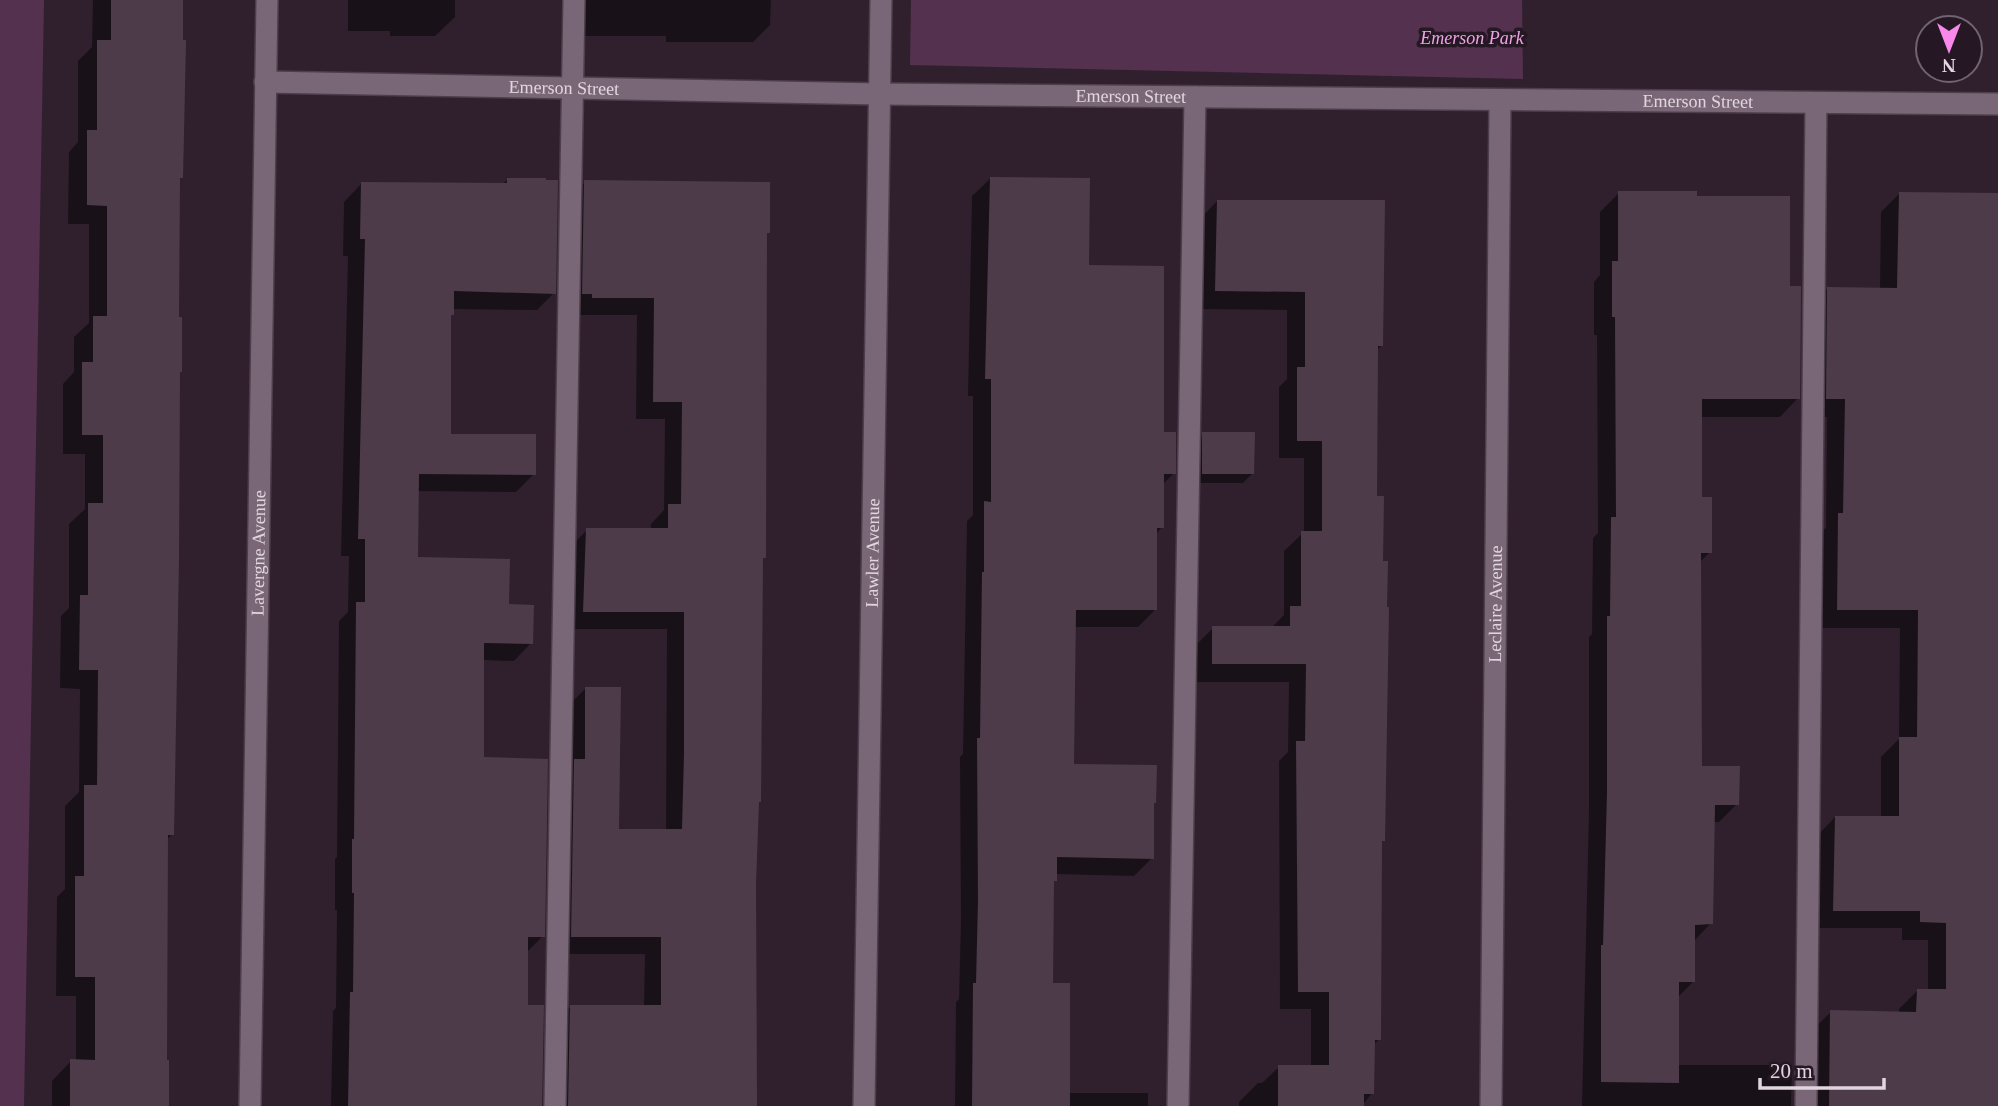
<svg xmlns="http://www.w3.org/2000/svg" width="1998" height="1106" font-family="Georgia,serif">
<rect width="100%" height="100%" fill="#30202e"/>
<g fill="#53314f">
<polygon points="0,0 44,0 24,1106 0,1106"/>
<polygon points="911,0 1522,0 1523,79 910,65"/>
</g>
<g fill="#0007">
<polygon points="93,0 181,0 182,177 178,180 172,834 167,840 165,1062 167,1106 52,1106 52,1081 71,1061 76,1061 76,996 56,996 57,897 65,889 65,806 79,792 80,689 60,688 61,616 69,608 69,524 85,509 85,454 63,454 63,384 74,372 74,337 89,323 89,224 68,224 69,152 78,142 78,61 92,47"/>
<polygon points="348,0 455,0 455,17 435,36 390,36 390,31 348,31"/>
<polygon points="578,0 771,0 770,25 753,42 666,42 666,36 577,36"/>
<polygon points="508,179 554,293 537,310 452,309 452,314 449,317 449,435 534,474 516,492 417,491 416,559 507,606 531,643 514,661 482,660 482,759 543,936 526,953 526,1006 540,1106 331,1106 333,1011 336,1008 337,910 335,910 335,859 337,857 339,621 348,612 349,556 341,556 348,256 343,256 344,202 361,184 502,185"/>
<polygon points="990,179 1088,266 1162,434 1174,473 1162,485 1162,527 1156,534 1156,609 1138,627 1074,627 1072,766 1152,804 1152,858 1134,876 1055,874 1055,880 1052,883 1051,985 1068,1093 1148,1093 1148,1106 955,1106 956,1002 959,999 961,920 960,757 963,754 967,521 973,515 973,396 968,396 972,196"/>
<polygon points="585,182 768,232 765,235 755,884 755,1106 552,1106 553,1024 571,1006 644,1006 645,954 554,954 568,706 585,689 617,830 666,831 667,629 566,629 569,548 587,530 651,530 651,524 664,510 665,419 636,419 637,315 575,315 567,200"/>
<polygon points="1619,193 1696,198 1788,288 1798,398 1780,417 1700,417 1700,499 1710,552 1700,562 1700,767 1737,804 1719,822 1713,822 1711,923 1694,941 1694,981 1677,998 1677,1065 1792,1065 1791,1106 1582,1106 1589,811 1589,637 1592,634 1593,538 1598,533 1597,335 1594,335 1594,282 1600,275 1600,212"/>
<polygon points="1899,194 1998,194 1997,1106 1802,1106 1812,1030 1831,1012 1899,1013 1899,1009 1917,991 1928,991 1928,940 1902,940 1902,928 1816,928 1817,836 1835,817 1881,817 1881,757 1899,739 1900,628 1819,628 1820,533 1826,528 1827,417 1808,417 1810,307 1828,288 1880,289 1881,212"/>
<polygon points="1217,201 1381,346 1376,351 1375,498 1383,841 1380,843 1379,1039 1373,1046 1372,1093 1362,1106 1239,1106 1239,1102 1258,1083 1262,1083 1279,1067 1311,1067 1311,1009 1280,1009 1279,761 1288,752 1289,682 1195,682 1195,646 1213,628 1273,626 1284,615 1284,551 1304,532 1304,458 1279,458 1279,387 1287,379 1287,310 1198,309 1199,220"/>
<polygon points="1203,434 1253,473 1243,483 1193,483 1194,444"/>
</g>
<g fill="#4d3b4a">
<polygon points="111,0 183,0 183,40 186,40 183,178 180,178 179,317 182,317 182,372 180,372 179,560 174,835 168,835 167,1060 169,1060 169,1106 70,1106 70,1059 95,1060 95,977 75,977 75,876 84,876 84,785 97,785 98,670 79,670 80,595 88,595 88,503 103,503 103,435 82,435 82,362 93,362 93,316 107,316 107,206 87,205 87,130 97,130 97,40 111,40"/>
<polygon points="990,177 1090,178 1089,265 1164,266 1164,432 1176,432 1176,474 1164,474 1164,528 1157,528 1157,610 1076,610 1074,764 1157,765 1156,803 1154,803 1154,859 1057,857 1057,881 1054,881 1053,983 1070,983 1070,1106 972,1106 973,983 976,983 978,901 977,738 980,738 982,572 984,572 984,501 991,502 991,379 985,379"/>
<polygon points="507,178 546,178 546,180 558,180 556,294 454,291 454,315 451,315 451,434 536,434 536,475 419,474 418,557 510,559 509,604 534,605 533,644 484,643 484,757 548,759 545,937 528,937 528,1005 544,1005 542,1106 348,1106 350,992 353,992 354,893 352,893 352,839 354,839 356,602 365,602 365,539 358,539 365,239 360,239 361,182 507,183"/>
<polygon points="584,180 770,182 770,233 767,233 766,558 763,558 761,802 759,802 756,884 757,1106 568,1106 570,1005 661,1005 661,937 571,937 574,759 585,759 585,687 621,687 619,829 682,829 684,754 684,612 583,612 586,528 668,528 668,504 681,504 682,402 653,402 654,298 592,298 592,294 582,294"/>
<polygon points="1618,191 1697,191 1697,196 1790,196 1790,286 1801,286 1800,399 1702,399 1702,497 1712,497 1712,553 1701,553 1702,766 1740,766 1739,805 1715,805 1713,924 1695,925 1695,982 1679,982 1679,1083 1601,1082 1601,945 1603,945 1607,792 1607,616 1610,616 1611,517 1616,517 1615,317 1612,317 1612,261 1618,261"/>
<polygon points="1899,192 1998,193 1998,1106 1829,1106 1830,1010 1916,1012 1917,989 1946,989 1946,923 1920,922 1920,911 1833,911 1835,816 1899,816 1899,737 1917,737 1918,610 1837,610 1838,513 1843,513 1845,399 1826,399 1827,287 1897,288"/>
<polygon points="1217,200 1385,200 1383,346 1378,346 1377,496 1384,496 1383,561 1388,561 1387,607 1389,607 1385,841 1382,841 1381,1040 1375,1040 1374,1094 1364,1094 1364,1106 1278,1106 1278,1065 1329,1065 1329,992 1298,992 1296,741 1305,741 1306,664 1212,664 1212,626 1290,626 1290,606 1301,606 1301,531 1322,531 1322,441 1297,441 1297,367 1305,367 1305,292 1215,291"/>
<polygon points="1202,432 1255,432 1254,474 1202,474"/>
</g>
<g fill="none" stroke-linecap="round" stroke-linejoin="round">
<g stroke="#4c3e4a" stroke-width="24">
<g id="minor">
<path id="s1" d="M265 82 880 94 1998 104"/>
<path id="s2" d="M250 1106 267 0"/>
<polyline points="555,1106 574,0"/>
<path id="s3" d="M864 1106 881 0"/>
<polyline points="1178,1106 1195,97"/>
<path id="s4" d="M1491 1106 1500 100"/>
<polyline points="1806,1106 1816,103"/>
</g>
</g>
<use href="#minor" stroke="#796676" stroke-width="21"/>
</g>
<g text-anchor="middle" stroke-width="7" stroke-linejoin="round" paint-order="stroke">
<g font-size="18" font-style="italic" fill="#eca4e2" stroke="#261724">
<text x="1472" y="44">Emerson Park</text>
</g>
<g font-size="18" fill="#e1d6df" stroke="#261724">
<text dy="6" stroke="none"><textPath href="#s1" startOffset="299">Emerson Street</textPath></text>
<text dy="6" stroke="none"><textPath href="#s1" startOffset="866">Emerson Street</textPath></text>
<text dy="6" stroke="none"><textPath href="#s1" startOffset="1433">Emerson Street</textPath></text>
<text dy="6" stroke="none"><textPath href="#s2" startOffset="553">Lavergne Avenue</textPath></text>
<text dy="6" stroke="none"><textPath href="#s3" startOffset="553">Lawler Avenue</textPath></text>
<text dy="6" stroke="none"><textPath href="#s4" startOffset="502">Leclaire Avenue</textPath></text>
</g>
</g>
<g transform="translate(1949 49) rotate(180)"><circle r="33" fill="#261724" stroke="#71636f" stroke-width="2"/>
<path d="M0-5L12 26L0 18L-12 26Z" fill="#f888ea"/>
<text y="-10" font-size="19" font-weight="bold" text-anchor="middle" fill="#e1d6df">N</text>
</g>
<path d="M1760 1078v10h124v-10" fill="none" stroke="#e1d6df" stroke-width="3.5"/>
<text x="1770" y="1078" font-size="21" fill="#e1d6df" stroke="#261724" stroke-width="5" paint-order="stroke">20 m</text>
</svg>
